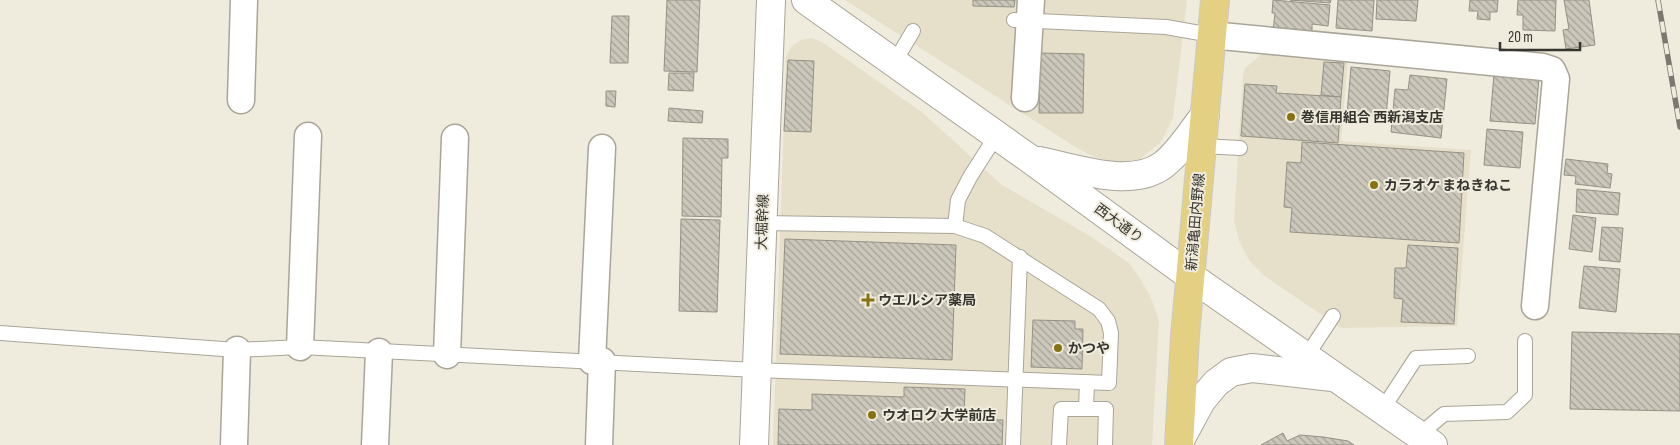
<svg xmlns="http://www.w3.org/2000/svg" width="1680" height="445" font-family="'Sofia Sans Condensed','Noto Sans JP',sans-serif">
<defs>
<pattern id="building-back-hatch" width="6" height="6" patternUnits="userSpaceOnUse" patternTransform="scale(1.25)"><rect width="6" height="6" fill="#cbc7ba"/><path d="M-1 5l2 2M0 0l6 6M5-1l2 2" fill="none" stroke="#a6a298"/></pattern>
</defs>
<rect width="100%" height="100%" fill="#efebdd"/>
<g fill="#e6e0cb">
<polygon points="845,0 1187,0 1173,118 1161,142 1140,159 1117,163 1092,156 1077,148"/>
<polygon points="811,38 822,42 923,113 1002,185 1090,236 1129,263 1141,280 1151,298 1159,321 1152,445 773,445 786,57 791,47 801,40"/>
<polygon points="1263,53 1348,59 1341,141 1471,150 1457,326 1341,328 1263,275 1249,260 1239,241 1234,220 1243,75 1245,68"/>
</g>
<g fill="url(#building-back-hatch)" stroke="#959185">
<polygon points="667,0 700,0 697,72 664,71"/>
<polygon points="973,0 1015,0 1014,7 973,6"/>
<polygon points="1273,0 1330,5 1328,26 1312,24 1312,34 1273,31 1275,13 1272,13"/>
<polygon points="1290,0 1331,0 1330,3"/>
<polygon points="1338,0 1374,0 1372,31 1336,28"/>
<polygon points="1377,0 1418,0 1416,21 1376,19"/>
<polygon points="1470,0 1498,0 1497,12 1490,12 1490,20 1477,19 1478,11 1469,11"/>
<polygon points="1518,0 1556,0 1555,31 1523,30 1523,15 1517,15"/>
<polygon points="1564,0 1589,0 1595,45 1566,49 1563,30 1569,29"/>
<polygon points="612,16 629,16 628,63 610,63"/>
<polygon points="1040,53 1084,54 1083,113 1039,113"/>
<polygon points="788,60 814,61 811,132 784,131"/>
<polygon points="1324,62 1344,63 1341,97 1321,95"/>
<polygon points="1351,67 1390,71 1386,117 1347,114"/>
<polygon points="669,73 694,73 693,91 668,90"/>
<polygon points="1494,74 1539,78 1535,124 1490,121"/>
<polygon points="1410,75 1447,79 1441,138 1391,132 1395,89 1408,90"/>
<polygon points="1245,84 1277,86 1276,93 1341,97 1338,143 1241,136"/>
<polygon points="606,91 616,91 615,107 606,106"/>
<polygon points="669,108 703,111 702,123 668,121"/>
<polygon points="1487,129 1523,132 1520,168 1484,165"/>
<polygon points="683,138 728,139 728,158 722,158 721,217 682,216"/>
<polygon points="1302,142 1464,153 1459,243 1290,232 1292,208 1284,207 1287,162 1301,163"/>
<polygon points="1566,159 1608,164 1607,173 1612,174 1610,188 1575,184 1576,176 1564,175"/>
<polygon points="1577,189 1620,193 1618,215 1576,212"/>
<polygon points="1573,215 1596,218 1592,252 1569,249"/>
<polygon points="681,219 720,220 717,312 679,311"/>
<polygon points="1602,227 1623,228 1620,262 1599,260"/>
<polygon points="785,239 956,245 952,360 780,354"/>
<polygon points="1408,245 1458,248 1454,324 1401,322 1403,299 1394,298 1395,268 1406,268"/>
<polygon points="1584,266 1620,269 1616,312 1579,308"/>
<polygon points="1033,320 1075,321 1075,329 1083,329 1082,369 1031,367"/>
<polygon points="1572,332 1680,334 1680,411 1570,409"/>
<polygon points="904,387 965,389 964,419 1003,420 1002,445 778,445 779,409 812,410 812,394 904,397"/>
<polygon points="1283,433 1287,441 1300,435 1323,437 1348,441 1354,445 1261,445"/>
</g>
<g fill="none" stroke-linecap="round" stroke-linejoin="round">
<g stroke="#a9a598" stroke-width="16">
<g id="lane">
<polyline points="1014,20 1166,27 1211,35"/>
<polyline points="894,63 913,31"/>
<polyline points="1202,146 1240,148"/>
<polyline points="762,223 955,226 958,200 970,177 996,136"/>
<polyline points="0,333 237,350 300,347 756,370 1109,383 1111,333 1108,321 1099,309 985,236 955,226"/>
<polyline points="1306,357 1333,316"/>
<polyline points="1086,409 1087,382"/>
<polyline points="1382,410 1416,358 1468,356"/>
<polyline points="1419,435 1444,414 1507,412 1525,395 1525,341"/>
<polyline points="1013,445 1020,257"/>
<polyline points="1059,445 1061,409 1106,409 1105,445"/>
</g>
</g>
<g stroke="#a9a598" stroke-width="29">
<g id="street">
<polyline points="1211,35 1543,67 1552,70 1556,79 1535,306"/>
<polyline points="1025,98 1031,0"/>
<polyline points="241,100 244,0"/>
<polyline points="300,347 308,136"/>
<polyline points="447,355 455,138"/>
<polyline points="592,361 602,148"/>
<polyline points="234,445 237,350"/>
<polyline points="375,445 379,352"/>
<polyline points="599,445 602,361"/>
</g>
</g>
<g stroke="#a9a598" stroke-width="30">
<g id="secondary">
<polyline points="806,0 1030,159 1190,276 1433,445"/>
<path d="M1039 161C1075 168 1131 189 1163 165 1180 152 1192 131 1205 115"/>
<polyline points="1180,440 1201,401 1216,383 1231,372 1252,368 1332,377"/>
<polyline points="754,445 771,0"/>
</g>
</g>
<g stroke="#cbcac9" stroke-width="30">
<polyline id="primary" points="1179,445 1185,336 1215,0"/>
</g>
<use href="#lane" stroke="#fff" stroke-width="14"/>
<use href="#street" stroke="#fff" stroke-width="26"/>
<use href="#secondary" stroke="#fff" stroke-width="28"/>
<use href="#primary" stroke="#e4d082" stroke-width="28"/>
<g stroke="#7b786f" stroke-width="5.5">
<polyline id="rail" points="1658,0 1680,127"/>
</g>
<use href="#rail" stroke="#efebdd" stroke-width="4" stroke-dasharray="11" stroke-linecap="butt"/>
</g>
<g fill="#887112" stroke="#efebdd" stroke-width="2">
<circle cx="1291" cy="117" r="5"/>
<circle cx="1374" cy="185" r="5"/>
<path d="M865.5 292.5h5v5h5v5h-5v5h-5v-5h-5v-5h5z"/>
<circle cx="1058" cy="348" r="5"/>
<circle cx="872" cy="415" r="5"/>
</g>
<g text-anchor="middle" stroke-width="4" stroke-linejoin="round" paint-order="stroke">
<g font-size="14" font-weight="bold" fill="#36352f" stroke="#efebdd" text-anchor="start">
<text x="1301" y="122">巻信用組合 西新潟支店</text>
<text x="1384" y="190">カラオケ まねきねこ</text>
<text x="878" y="305">ウエルシア薬局</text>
<text x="1068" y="353">かつや</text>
<text x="882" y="420">ウオロク 大学前店</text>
</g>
<g font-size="14" fill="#36352f" stroke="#efebdd">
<text transform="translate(762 222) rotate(-88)" y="5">大堀幹線</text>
<text transform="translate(1195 222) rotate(-85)" y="5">新潟亀田内野線</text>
<text transform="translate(1119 223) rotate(36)" y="5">西大通り</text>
</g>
</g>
<path d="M1500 42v8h80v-8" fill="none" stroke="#36352f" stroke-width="2.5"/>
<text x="1508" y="42" font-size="15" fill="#36352f" stroke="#efebdd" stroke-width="4" paint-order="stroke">20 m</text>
</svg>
